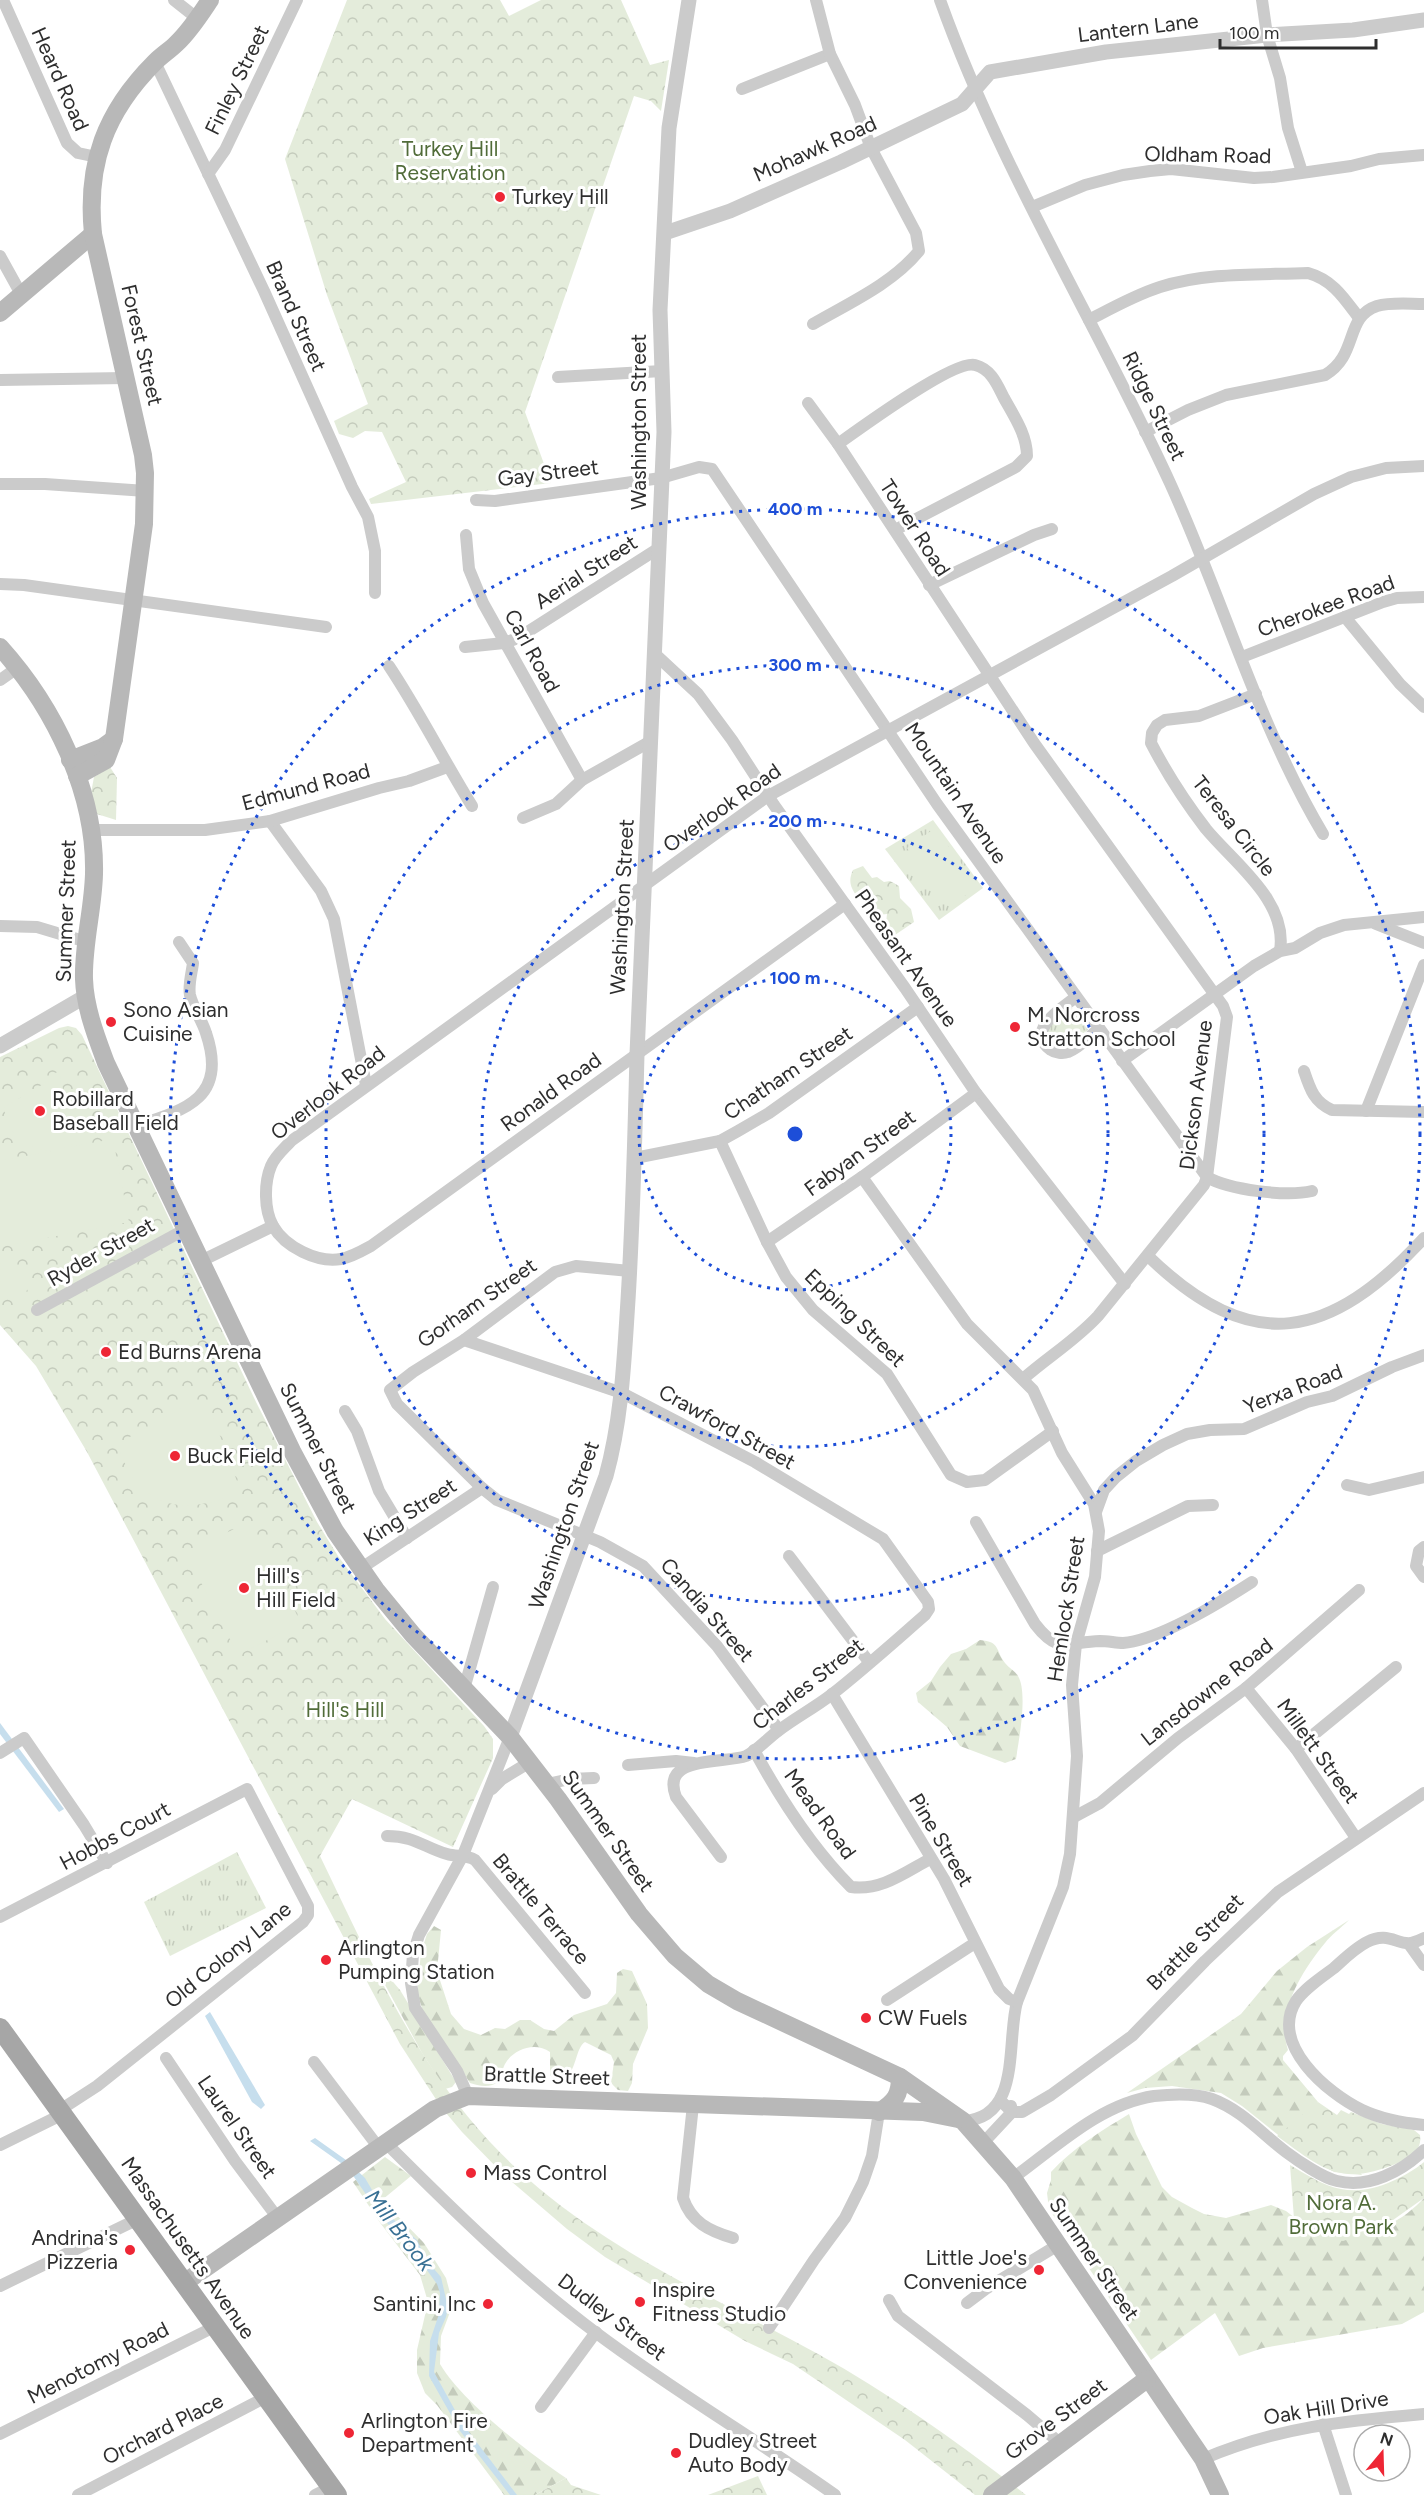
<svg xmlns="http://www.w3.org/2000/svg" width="1424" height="2495" font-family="Figtree,sans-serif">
<defs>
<pattern id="grass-tufts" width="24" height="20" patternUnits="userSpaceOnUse" patternTransform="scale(1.5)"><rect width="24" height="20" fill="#e4ecdb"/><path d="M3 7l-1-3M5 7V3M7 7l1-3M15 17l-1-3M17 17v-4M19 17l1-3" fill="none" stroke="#c4cbbc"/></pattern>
<pattern id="forest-firs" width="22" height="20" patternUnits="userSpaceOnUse" patternTransform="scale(1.5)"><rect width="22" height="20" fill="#e4ecdb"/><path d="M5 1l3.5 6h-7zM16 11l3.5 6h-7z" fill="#c4cbbc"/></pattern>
<pattern id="park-crowns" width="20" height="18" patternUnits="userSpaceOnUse" patternTransform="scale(1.5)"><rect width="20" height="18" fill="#e4ecdb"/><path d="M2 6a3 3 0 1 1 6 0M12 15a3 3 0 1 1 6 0" fill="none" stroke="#c4cbbc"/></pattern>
</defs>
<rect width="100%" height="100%" fill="#fff"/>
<g fill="url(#grass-tufts)">
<polygon points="933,820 983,888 939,920 885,849"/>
<polygon points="1071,1007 1088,1030 1070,1043 1058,1046 1049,1040 1047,1027"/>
<polygon points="237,1852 266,1908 170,1956 144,1902"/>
</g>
<g fill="url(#forest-firs)">
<path d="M980 1640C1001 1642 995 1650 1005 1663 1009 1668 1015 1671 1018 1676 1028 1692 1019 1740 1016 1759L1005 1763 960 1746 947 1727 918 1702 916 1693 931 1681 940 1667 951 1654 966 1649Z"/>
<path d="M1349 1920C1341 1928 1331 1935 1325 1943 1301 1972 1276 2013 1288 2050L1283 2056V2060L1318 2102 1312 2112 1362 2175 1334 2172 1297 2150 1242 2106 1221 2093 1172 2086 1145 2088 1127 2093 1241 2014 1277 1971 1307 1947Z"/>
<path d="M434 1926 441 1930 437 1971 451 2014 464 2029 481 2035 495 2028 505 2029 520 2020H530L544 2029 554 2031 574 2015 607 2004 616 1993 617 1973 623 1969 632 1971 647 2004 648 2028 633 2064 632 2083 628 2091 618 2090 611 2083 614 2062 611 2055 585 2042C575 2048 578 2070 561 2084L550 2075V2052C535 2041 513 2049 505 2064 502 2069 502 2078 498 2082 491 2088 478 2086 470 2083L423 2011 417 1993 421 1952 427 1934Z"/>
<polygon points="377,1970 388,1976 400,1990 456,2082 452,2087 445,2089 422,2053"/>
<path d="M1129 2114 1136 2134 1162 2187 1172 2197 1192 2208 1204 2214 1226 2218 1271 2205 1286 2211 1308 2228 1364 2234C1372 2228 1378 2228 1387 2225 1400 2220 1415 2208 1424 2198V2312L1402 2324 1263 2348 1239 2356 1215 2313 1151 2360 1049 2209 1047 2193 1051 2180V2172C1073 2148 1101 2131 1129 2114Z"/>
<path d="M385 2157 411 2176 382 2200 424 2243 446 2278 453 2304 441 2336 440 2364C463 2403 528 2452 566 2478L535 2495H504L437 2405 425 2393 417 2373V2350L428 2302 420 2275 381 2224 353 2182Z"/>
</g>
<g fill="url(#park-crowns)">
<polygon points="347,0 500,0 509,16 541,0 621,0 650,65 669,60 661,111 651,101 634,96 525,412 551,483 371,504 369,499 406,482 382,432 365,431 353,438 339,434 334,421 368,404 327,295 285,159"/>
<polygon points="110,767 117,778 116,820 97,814 91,793 94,777"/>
<path d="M863 866 872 878 877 877 884 882 890 881 899 886 900 898 911 909 914 922 895 935H893L886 923 887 914 878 915 866 898 860 900C852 890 847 883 853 870Z"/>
<path d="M68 1026 76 1028 82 1035 256 1402 317 1522 338 1556 385 1619 484 1726 493 1739V1758L453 1847 352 1799 320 1856C368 1955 414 2061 490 2142 580 2239 704 2292 818 2354 891 2394 960 2444 1026 2495H975L905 2440 793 2364 745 2341 605 2257 567 2229 504 2175 462 2132 441 2107 400 2044 87 1452 36 1366 0 1325V1057L59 1028Z"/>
<path d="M1318 2102 1337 2115 1341 2110 1349 2114 1351 2112 1382 2124 1414 2130 1420 2135C1422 2149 1413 2156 1400 2162 1342 2187 1325 2171 1277 2136Z"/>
<path d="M1424 2162V2198L1386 2225 1372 2228 1364 2234 1343 2241 1333 2239 1319 2231 1308 2228 1294 2219 1290 2165C1306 2174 1323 2186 1341 2189 1369 2195 1403 2179 1424 2162Z"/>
<polygon points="758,2476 767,2495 708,2495"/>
<polygon points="566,2478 571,2485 601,2495 535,2495"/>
</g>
<g fill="#e4ecdb">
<polygon points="935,828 978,886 951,906 907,848"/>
<path d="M58 1072 61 1076 60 1083 87 1130 75 1142 64 1148 113 1139 129 1222 0 1247V1161L51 1151C25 1149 7 1135 4 1107L50 1080 52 1074Z"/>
<polygon points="1,1258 31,1286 15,1303 0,1288"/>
<path d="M194 1401 209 1406 241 1492C205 1507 166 1516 136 1482 127 1471 122 1456 117 1444Z"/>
<polygon points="250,1521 301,1623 238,1655 186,1553"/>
</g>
<g fill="#c6deed">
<polygon points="0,1723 64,1809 59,1812 0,1734"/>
<polygon points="210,2012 265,2105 261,2109 252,2102 205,2016"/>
<polygon points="315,2138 346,2160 365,2178 385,2212 417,2240 427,2261 441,2277 448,2308 446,2317 439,2333 434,2372 462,2423 517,2495 510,2495 460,2431 429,2376 430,2341 439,2314 440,2293 437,2284 408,2244 383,2219 354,2177 341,2163 310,2141"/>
</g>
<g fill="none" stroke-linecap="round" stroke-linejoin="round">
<g stroke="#cbcbcb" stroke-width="12">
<polyline points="3,0 67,143 78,153 97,157"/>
<polyline points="174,0 198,19"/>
<path d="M940 0C1000 168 1096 322 1170 483 1223 599 1258 725 1323 834"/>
<polyline points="1262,0 1267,35 1280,78 1288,128 1302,172"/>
<polyline points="155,62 264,291 352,487 368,517 375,551 375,593"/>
<polyline points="742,89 830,54"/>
<polyline points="208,174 225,150 297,0"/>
<polyline points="1032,207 1085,185 1123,175 1150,171 1171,169 1254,178 1273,177 1351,166 1379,159 1424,155"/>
<polyline points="0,256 21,294"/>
<path d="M1089 320C1112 308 1135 295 1160 287 1207 272 1259 275 1308 273 1333 280 1344 298 1359 318"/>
<path d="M813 324C849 303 892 284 919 251L916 233 871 148 855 105 830 54 816 0"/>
<polyline points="558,377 662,371"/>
<polyline points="0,380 125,378"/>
<path d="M808 403 838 444 1034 743 1223 1006 1227 1017 1207 1177 1204 1185 1098 1316C1076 1340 1048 1357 1023 1379"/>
<path d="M1145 432 1188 410 1226 395 1325 375C1359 355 1344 317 1377 306 1391 302 1409 304 1424 304"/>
<path d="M838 444C859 429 955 359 975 365 991 369 997 384 1004 398 1014 416 1027 435 1027 456L1016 467 895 530"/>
<polyline points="0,484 45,484 146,491"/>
<path d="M476 500 495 501 661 478 699 467 712 469 937 804 1207 1177C1229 1190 1287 1197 1312 1191"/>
<polyline points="466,535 469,569 483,603 582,780"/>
<polyline points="0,584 24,585 326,627"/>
<polyline points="929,585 1034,535 1052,529"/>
<polyline points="1345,617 1400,684 1424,707"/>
<polyline points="465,647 504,643 518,638 659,548"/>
<polyline points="656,655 698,694 732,740 774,805 905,988 976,1093 1125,1284"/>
<polyline points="1242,657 1383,602 1397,598 1424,597"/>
<path d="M389 666C419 711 443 759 472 806"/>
<polyline points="0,680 17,668"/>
<path d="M1256 694 1199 716 1165 720 1157 725 1152 733 1151 743C1166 772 1186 803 1206 829 1235 864 1288 901 1280 951"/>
<polyline points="523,818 556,804 582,780 651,741"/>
<polyline points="270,821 321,891 334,919 366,1085"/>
<polyline points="91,830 205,830 270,821 379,788 409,781 447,767"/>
<path d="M845 904 371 1246C362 1251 352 1257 341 1259 317 1263 285 1247 273 1226 264 1210 264 1183 271 1166 275 1156 284 1149 291 1141L768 796 1172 576 1314 494 1351 477 1386 468 1424 466"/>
<polyline points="1376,924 1424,943"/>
<polyline points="0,926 37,927 87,942"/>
<path d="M1076 997C1062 1008 1024 1031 1051 1050 1055 1053 1063 1054 1068 1052 1079 1048 1090 1036 1099 1029"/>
<polyline points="1122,1061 1254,966 1280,951 1295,948 1320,933 1344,925 1424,917"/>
<path d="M1304 1071C1310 1089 1314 1102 1332 1110L1424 1112"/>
<polyline points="1366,1111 1424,965"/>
<path d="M135 1126C186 1110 228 1098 206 1033 202 1020 193 1008 190 995 188 985 192 972 193 963L179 942"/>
<polyline points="720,1141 767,1242 786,1277 813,1310 887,1374 951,1475 967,1482 985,1480 1053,1431"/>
<polyline points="635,1158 720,1141 738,1131 769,1113 918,1007"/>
<path d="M862 1177 967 1324 1033 1390 1062 1453 1094 1504 1099 1531 1095 1577 1076 1644 1072 1685 1077 1756 1070 1854 1063 1887 1017 2002C1006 2042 1022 2118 963 2121"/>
<polyline points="767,1242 862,1177 976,1093"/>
<path d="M1148 1256C1252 1357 1330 1340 1424 1238"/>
<polyline points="199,1262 273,1226"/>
<polyline points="630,1271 576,1266 555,1272 464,1340 413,1372 390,1390 397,1404 482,1488 497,1500 600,1542 643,1566 717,1646 779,1730"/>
<polyline points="37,1310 184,1230"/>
<path d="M464 1340 622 1393 755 1462 883 1539 928 1602 929 1609 925 1615C894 1642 863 1670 831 1695 814 1708 795 1718 778 1731 768 1738 757 1751 746 1756 725 1764 660 1754 676 1797L721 1857"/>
<polyline points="345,1411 357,1431 379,1491 407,1538"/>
<polyline points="1347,1485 1369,1490 1424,1477"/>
<polyline points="1096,1512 1104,1490 1116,1477 1136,1461 1163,1445 1187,1434 1210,1430 1244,1429 1307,1402 1332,1396 1392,1367 1424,1355"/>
<path d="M976 1522 1035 1624C1059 1655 1067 1642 1100 1641 1108 1641 1116 1643 1123 1643 1159 1640 1221 1602 1252 1582"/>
<polyline points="1424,1547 1419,1551 1416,1566 1424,1577"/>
<polyline points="1097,1551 1188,1506 1213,1505"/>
<polyline points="789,1556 869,1662"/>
<polyline points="360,1569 482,1488"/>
<polyline points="1246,1688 1296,1749 1356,1838"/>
<polyline points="464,1689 493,1587"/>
<polyline points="832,1694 944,1879 999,1989 1009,1999 1017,2002"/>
<polyline points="1296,1749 1396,1667"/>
<path d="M754 1750C780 1798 812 1848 851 1887 881 1891 904 1873 930 1859"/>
<polyline points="0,1753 24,1738 84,1825 107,1863"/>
<polyline points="628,1765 676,1761 694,1763"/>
<polyline points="547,1784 570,1779 594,1778"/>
<polyline points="492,1789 502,1779 530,1762"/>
<polyline points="1074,1817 1100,1803 1178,1738 1246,1688 1359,1590"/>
<path d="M387 1836C415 1836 423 1847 447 1854 457 1857 466 1854 475 1860L585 1993"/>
<polyline points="0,1917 247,1789 308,1906 308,1915 303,1922 97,2086 60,2110"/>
<path d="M1424 1938C1420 1940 1415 1942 1411 1943 1397 1945 1388 1931 1367 1942 1355 1948 1344 1959 1334 1968 1322 1977 1305 1988 1296 2001 1269 2044 1327 2093 1362 2110 1381 2119 1403 2123 1424 2125"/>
<polyline points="1409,1944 1424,1965"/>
<polyline points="887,2000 975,1943"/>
<polyline points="166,2058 235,2161 277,2217"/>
<polyline points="314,2062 379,2148"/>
<polyline points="468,2096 457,2071 415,2008 411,1983 413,1954 419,1935 463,1855 510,1737"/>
<polyline points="1001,2101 1012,2112 1022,2112 1051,2095 1132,2036 1205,1961 1278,1892 1424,1793"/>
<path d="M693 2105 683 2198C691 2222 709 2231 733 2238"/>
<polyline points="984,2142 1012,2112 1011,2106"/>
<path d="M386 2143C453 2210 519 2275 595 2332 672 2390 756 2439 835 2495"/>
<polyline points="0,2145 63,2114"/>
<path d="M1013 2178C1056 2147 1100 2104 1154 2096 1172 2094 1195 2093 1212 2099 1242 2110 1262 2134 1286 2152 1298 2161 1323 2178 1337 2181 1369 2189 1402 2171 1424 2150"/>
<polyline points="0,2286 138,2219"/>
<polyline points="889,2300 898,2316 1027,2415 1061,2444"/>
<polyline points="967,2303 987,2288 1058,2245"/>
<polyline points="769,2328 814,2260 845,2218 863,2182 872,2156 879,2112"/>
<polyline points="541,2407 596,2332"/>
<polyline points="1323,2424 1346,2495"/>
<polyline points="0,2434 214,2327"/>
<path d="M1203 2459C1278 2427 1343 2421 1424 2414"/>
<polyline points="78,2495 266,2397"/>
<polyline points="315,2495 331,2487"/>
</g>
<g stroke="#cbcbcb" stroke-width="15">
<polyline points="665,233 730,211 841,162 962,104 990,72 1106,52 1267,35 1353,30 1424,20"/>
<polyline points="0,1046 86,996"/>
<path d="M510 1737 606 1476C622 1418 624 1360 628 1300 633 1218 635 1137 637 1054L664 432 660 310 669 128 689 0"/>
</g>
<g stroke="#b8b8b8" stroke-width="18">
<polyline points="0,313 93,234"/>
<path d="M0 647C54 707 96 792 94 874 93 910 83 944 84 979 85 1008 96 1036 106 1063L292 1451 335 1531 376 1590 413 1635 510 1737 558 1799 639 1914 675 1956 708 1984 737 2001 900 2077 963 2121 1013 2178 1203 2459 1220 2495"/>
<polyline points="70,760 103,747 114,739"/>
<path d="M77 776 106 760 114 739 144 524 145 473 143 455 93 234C86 164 105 112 155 62 162 55 170 50 176 44 190 31 200 15 210 0"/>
<path d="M879 2112C895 2102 900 2095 900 2077"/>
<polyline points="184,2283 435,2109 468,2096 923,2112 958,2119"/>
<polyline points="992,2495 1147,2379"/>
</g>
<polyline stroke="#a6a6a6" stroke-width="20" points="0,2028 337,2495"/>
</g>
<g fill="none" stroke="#1d4ed8" stroke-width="3" stroke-dasharray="3 6">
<circle cx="795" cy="1134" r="156"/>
<circle cx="795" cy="1134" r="313"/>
<circle cx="795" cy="1134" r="469"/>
<circle cx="795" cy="1134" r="625"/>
</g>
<g fill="#ee2635" stroke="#fff" stroke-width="2">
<circle cx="500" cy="197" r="6"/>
<circle cx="111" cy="1022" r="6"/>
<circle cx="1015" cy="1027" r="6"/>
<circle cx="40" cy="1111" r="6"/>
<circle cx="106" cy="1352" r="6"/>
<circle cx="175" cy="1456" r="6"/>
<circle cx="244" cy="1588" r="6"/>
<circle cx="326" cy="1960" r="6"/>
<circle cx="866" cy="2018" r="6"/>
<circle cx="471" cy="2173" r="6"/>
<circle cx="130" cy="2250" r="6"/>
<circle cx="1039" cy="2270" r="6"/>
<circle cx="640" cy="2302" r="6"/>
<circle cx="488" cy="2304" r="6"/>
<circle cx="349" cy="2433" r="6"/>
<circle cx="676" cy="2453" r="6"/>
</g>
<g text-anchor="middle" stroke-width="6" stroke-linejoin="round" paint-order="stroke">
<g font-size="21" fill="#2e2e2e" stroke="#fff">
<text transform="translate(1138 28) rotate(-7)" y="7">Lantern Lane</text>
<text transform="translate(60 79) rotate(66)" y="7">Heard Road</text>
<text transform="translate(237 80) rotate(-64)" y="7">Finley Street</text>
<text transform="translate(815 149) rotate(-24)" y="7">Mohawk Road</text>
<text transform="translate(1208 155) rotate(1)" y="7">Oldham Road</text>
<text transform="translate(296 316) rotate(66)" y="7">Brand Street</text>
<text transform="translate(142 345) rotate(77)" y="7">Forest Street</text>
<text transform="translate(1154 406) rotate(64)" y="7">Ridge Street</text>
<text transform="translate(639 422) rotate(-90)" y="7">Washington Street</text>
<text transform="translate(548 473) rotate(-7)" y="7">Gay Street</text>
<text transform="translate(915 528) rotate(57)" y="7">Tower Road</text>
<text transform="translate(586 572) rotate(-33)" y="7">Aerial Street</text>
<text transform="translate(1326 606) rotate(-20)" y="7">Cherokee Road</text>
<text transform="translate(532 651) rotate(61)" y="7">Carl Road</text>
<text transform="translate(306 787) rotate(-15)" y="7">Edmund Road</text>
<text transform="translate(956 793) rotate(56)" y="7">Mountain Avenue</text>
<text transform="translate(722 808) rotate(-35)" y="7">Overlook Road</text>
<text transform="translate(1234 826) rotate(52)" y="7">Teresa Circle</text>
<text transform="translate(622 907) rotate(-87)" y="7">Washington Street</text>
<text transform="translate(66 911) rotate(-88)" y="7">Summer Street</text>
<text transform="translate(906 958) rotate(55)" y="7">Pheasant Avenue</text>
<text transform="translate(788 1073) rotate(-34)" y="7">Chatham Street</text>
<text transform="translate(551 1092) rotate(-36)" y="7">Ronald Road</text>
<text transform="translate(328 1093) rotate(-38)" y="7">Overlook Road</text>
<text transform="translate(1196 1095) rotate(-83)" y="7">Dickson Avenue</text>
<text transform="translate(860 1153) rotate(-36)" y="7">Fabyan Street</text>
<text transform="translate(101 1252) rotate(-29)" y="7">Ryder Street</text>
<text transform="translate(477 1303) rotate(-35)" y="7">Gorham Street</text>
<text transform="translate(855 1318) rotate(44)" y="7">Epping Street</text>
<text transform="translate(1293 1389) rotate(-21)" y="7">Yerxa Road</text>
<text transform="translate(727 1427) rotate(29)" y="7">Crawford Street</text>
<text transform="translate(318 1448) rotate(63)" y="7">Summer Street</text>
<text transform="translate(410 1512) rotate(-33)" y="7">King Street</text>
<text transform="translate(564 1525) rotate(-71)" y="7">Washington Street</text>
<text transform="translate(1066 1609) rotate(-81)" y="7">Hemlock Street</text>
<text transform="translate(707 1610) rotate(49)" y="7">Candia Street</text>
<text transform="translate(808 1684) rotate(-38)" y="7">Charles Street</text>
<text transform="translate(1207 1692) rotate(-38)" y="7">Lansdowne Road</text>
<text transform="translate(1318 1751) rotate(54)" y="7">Millett Street</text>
<text transform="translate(820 1814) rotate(54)" y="7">Mead Road</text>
<text transform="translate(608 1831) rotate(55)" y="7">Summer Street</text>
<text transform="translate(115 1836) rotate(-28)" y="7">Hobbs Court</text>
<text transform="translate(941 1840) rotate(59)" y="7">Pine Street</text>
<text transform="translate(541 1909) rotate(50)" y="7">Brattle Terrace</text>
<text transform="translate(1195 1942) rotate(-45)" y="7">Brattle Street</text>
<text transform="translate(228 1955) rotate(-39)" y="7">Old Colony Lane</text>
<text transform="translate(547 2076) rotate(2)" y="7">Brattle Street</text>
<text transform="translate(237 2127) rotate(55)" y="7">Laurel Street</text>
<text transform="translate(188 2248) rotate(55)" y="7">Massachusetts Avenue</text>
<text transform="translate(1094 2259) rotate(56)" y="7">Summer Street</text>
<text transform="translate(612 2317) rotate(37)" y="7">Dudley Street</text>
<text transform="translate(98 2363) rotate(-27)" y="7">Menotomy Road</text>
<text transform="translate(1326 2408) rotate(-9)" y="7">Oak Hill Drive</text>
<text transform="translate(1056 2419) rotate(-37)" y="7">Grove Street</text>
<text transform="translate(163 2429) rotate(-27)" y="7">Orchard Place</text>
</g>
<g font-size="21" fill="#516c39" stroke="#fff">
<text x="450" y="156">Turkey Hill<tspan x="450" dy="24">Reservation</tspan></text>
<text x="345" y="1717">Hill's Hill</text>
<text x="1341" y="2210">Nora A.<tspan x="1341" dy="24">Brown Park</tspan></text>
</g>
<g font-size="21" fill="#2e2e2e" stroke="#fff" text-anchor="start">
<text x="512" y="204">Turkey Hill</text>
<text x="123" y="1017">Sono Asian<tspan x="123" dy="24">Cuisine</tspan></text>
<text x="1027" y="1022">M. Norcross<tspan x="1027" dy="24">Stratton School</tspan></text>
<text x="52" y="1106">Robillard<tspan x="52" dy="24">Baseball Field</tspan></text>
<text x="118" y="1359">Ed Burns Arena</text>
<text x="187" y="1463">Buck Field</text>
<text x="256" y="1583">Hill's<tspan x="256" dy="24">Hill Field</tspan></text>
<text x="338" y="1955">Arlington<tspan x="338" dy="24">Pumping Station</tspan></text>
<text x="878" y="2025">CW Fuels</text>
<text x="483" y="2180">Mass Control</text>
<text x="118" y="2245" text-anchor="end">Andrina's<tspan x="118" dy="24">Pizzeria</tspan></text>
<text x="1027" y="2265" text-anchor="end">Little Joe's<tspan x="1027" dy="24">Convenience</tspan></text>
<text x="652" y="2297">Inspire<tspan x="652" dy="24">Fitness Studio</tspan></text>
<text x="476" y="2311" text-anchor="end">Santini, Inc</text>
<text x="361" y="2428">Arlington Fire<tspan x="361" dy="24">Department</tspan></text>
<text x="688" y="2448">Dudley Street<tspan x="688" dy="24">Auto Body</tspan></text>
</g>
<g font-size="22" font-style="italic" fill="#387094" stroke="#fff">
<text transform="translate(400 2230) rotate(52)" y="8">Mill Brook</text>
</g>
</g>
<circle cx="795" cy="1134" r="9" fill="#1d4ed8" stroke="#fff" stroke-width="3"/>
<g font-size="18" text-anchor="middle" font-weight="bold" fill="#1d4ed8" stroke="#fff" stroke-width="6" stroke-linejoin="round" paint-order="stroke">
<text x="795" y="515">400 m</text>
<text x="795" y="671">300 m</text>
<text x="795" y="827">200 m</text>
<text x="795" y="984">100 m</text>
</g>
<g transform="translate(1382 2453) rotate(19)"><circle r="28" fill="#ffffff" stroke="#ababab" stroke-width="1.5"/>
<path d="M0-4.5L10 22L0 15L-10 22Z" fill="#ee2635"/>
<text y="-9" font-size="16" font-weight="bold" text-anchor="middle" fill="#2e2e2e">N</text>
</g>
<path d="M1220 39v9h156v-9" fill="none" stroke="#2e2e2e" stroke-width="3"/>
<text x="1229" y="39" font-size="18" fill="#2e2e2e" stroke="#ffffff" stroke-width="4.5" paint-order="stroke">100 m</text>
</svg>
